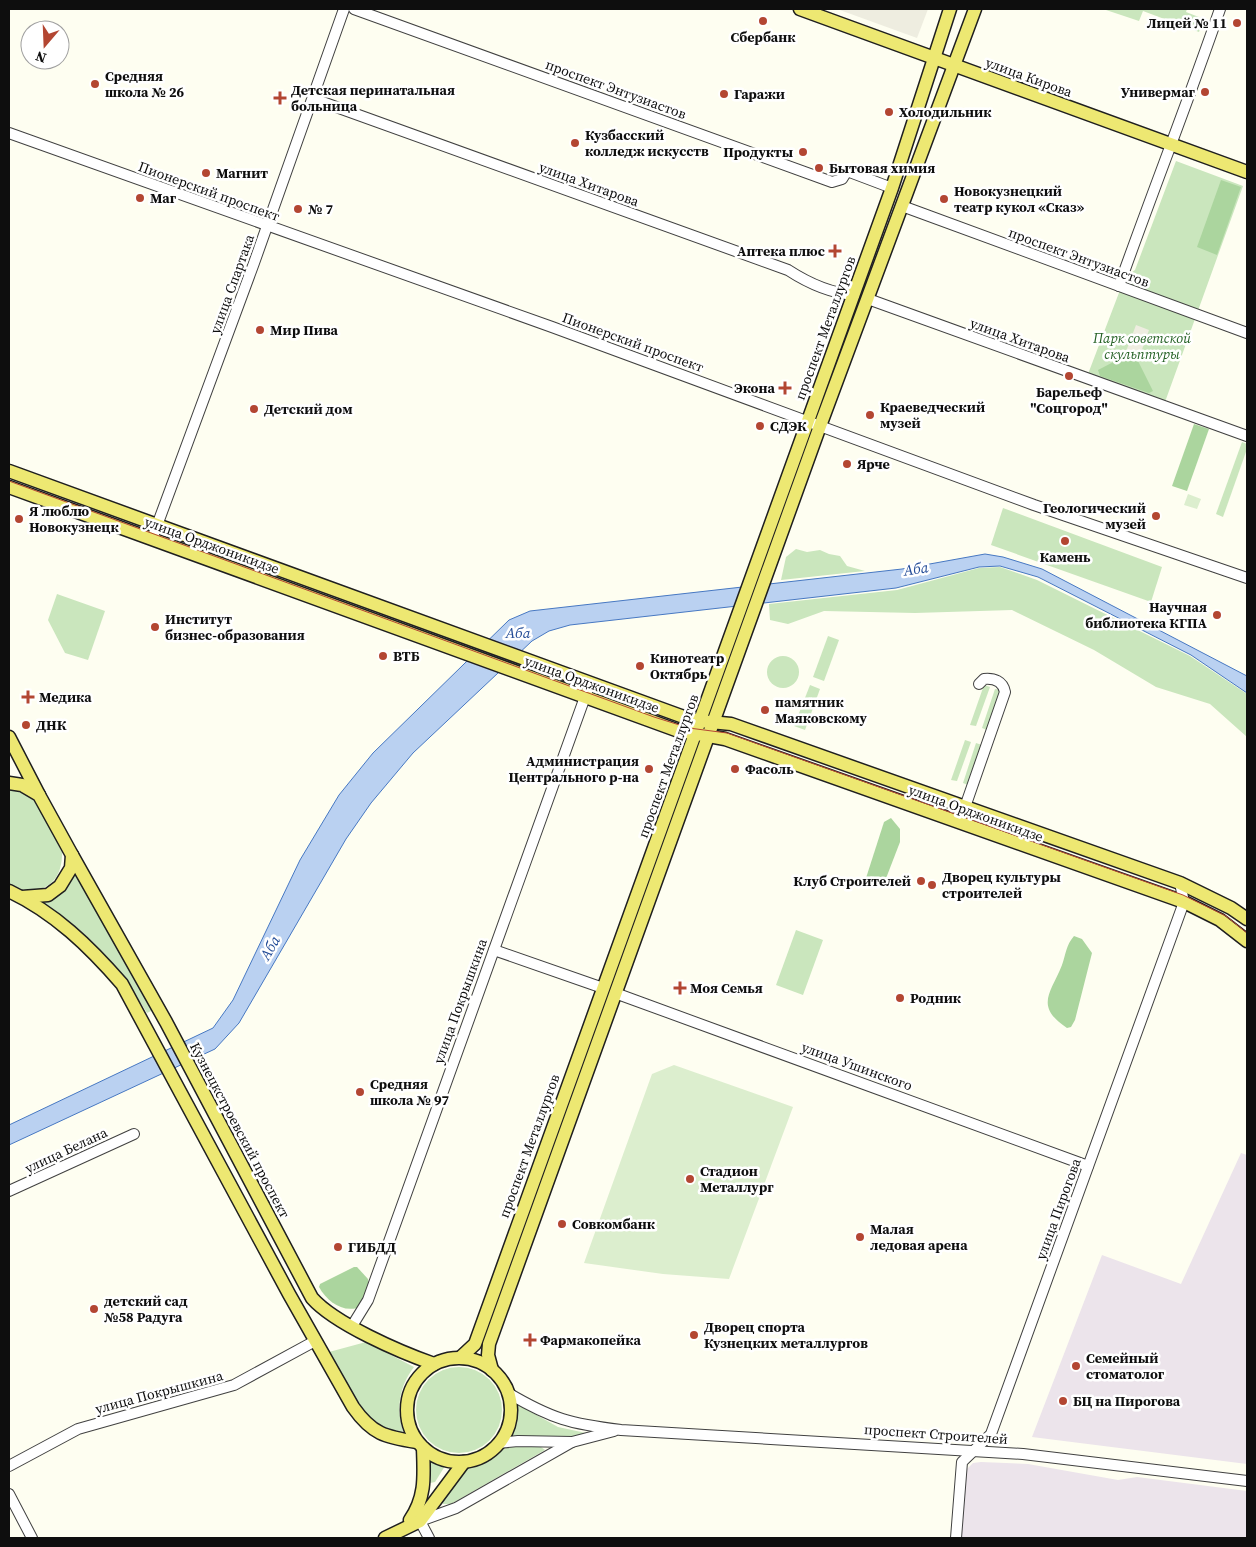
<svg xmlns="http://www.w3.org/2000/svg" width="1256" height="1547" font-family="'Source Serif 4',serif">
<rect width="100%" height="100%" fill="#fefef1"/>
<g fill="#ece4eb">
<polygon points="1241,1153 1247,1155 1247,1464 1032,1437 1102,1255 1181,1284"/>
<polygon points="981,1462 1028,1464 1118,1480 1137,1477 1247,1491 1247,1538 959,1538 965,1471 973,1463"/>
</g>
<g fill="#cae6bd">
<polygon points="1103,9 1187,9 1186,12 1204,19 1199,32 1143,11 1139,21"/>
<polygon points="1176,161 1243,186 1165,402 1088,374 1125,277 1135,270"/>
<polygon points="1242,442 1247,444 1247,449 1223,517 1216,514"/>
<polygon points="1003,508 1162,567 1151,602 991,545"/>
<polygon points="796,549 807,552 820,550 829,554 840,556 847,566 865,571 781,580 786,557"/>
<polygon points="1000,567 1037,580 1190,656 1247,694 1247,737 1210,704 1156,687 1094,650 1012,610 915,613 824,611 788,624 770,620 769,604 897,590 979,568"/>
<polygon points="57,594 105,611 88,660 65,653 48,620"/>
<polygon points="828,636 839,640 824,681 813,677"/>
<circle cx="783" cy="672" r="16"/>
<polygon points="810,685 820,689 805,730 794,726"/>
<polygon points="984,685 990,687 976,726 970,725"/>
<polygon points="995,689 1001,690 987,730 982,728"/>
<polygon points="965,740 971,742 957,781 951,780"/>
<polygon points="976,743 982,745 968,785 963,783"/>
<path d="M11 789C40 792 50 829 62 852 63 886 38 898 9 885V790Z"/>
<path d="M75 870 153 1010 147 1013C122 971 86 927 43 904L67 888Z"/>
<polygon points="796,930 823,940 803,995 776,985"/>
<path d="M366 1342 414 1367C399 1387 396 1408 403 1431L401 1433C359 1425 347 1386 329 1352Z"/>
<circle cx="459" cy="1410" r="43"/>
<polygon points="517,1404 558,1427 586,1433 572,1437 512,1436 509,1432"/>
<polygon points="508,1447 541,1447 545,1450 451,1504 443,1504 442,1500 460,1472"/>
<polygon points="429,1460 445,1466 435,1482 430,1483 428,1481"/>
</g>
<g fill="#abd59e">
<polygon points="1221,180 1241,187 1217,255 1197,247"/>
<polygon points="1125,356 1138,361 1153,391 1149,393 1100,376 1098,370"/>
<polygon points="1194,424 1209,429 1187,491 1172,486"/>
<polygon points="891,818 900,829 900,842 885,881 874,884 866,878 884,822"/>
<path d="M1074 936 1082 939 1092 953 1075 1020 1071 1027 1067 1028C1034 1006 1051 993 1062 965 1066 954 1066 945 1074 936Z"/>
<path d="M354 1267H357L368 1279 369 1285 361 1304 357 1308C341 1312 327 1301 319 1287L320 1284Z"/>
</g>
<g fill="#dceece">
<polygon points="1188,494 1201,499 1197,509 1184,505"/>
<polygon points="674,1065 793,1107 729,1279 663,1274 584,1263 652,1074"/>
</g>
<g fill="#eeede0">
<polygon points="837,9 928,9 917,38"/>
<polygon points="1136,325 1149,330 1139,358 1125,354"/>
</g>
<polygon fill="#bad1f1" stroke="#4778c2" points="985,554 1003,557 1042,569 1245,675 1247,676 1247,693 1191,655 1038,577 1000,566 979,567 896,588 570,625 549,631 532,641 413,753 371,803 346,839 239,1023 215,1049 9,1145 9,1125 213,1028 233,1000 300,860 339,795 373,753 509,620 530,611 902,569"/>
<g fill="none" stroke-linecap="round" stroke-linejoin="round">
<g stroke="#414141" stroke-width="12">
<g id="minor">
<polyline points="354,9 832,182 842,179 847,171 892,188"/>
<path d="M314 99 788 270C808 283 829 293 854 295"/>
<polyline points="9,133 552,327 1034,505 1247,578"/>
<polyline points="902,206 1247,333"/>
<path d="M1119 286C1152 193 1188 102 1220 9"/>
<polyline points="868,299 1247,436"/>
<polyline points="152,539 254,263 344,9"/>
<path d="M965 807 1005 692C1003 681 994 678 984 679L979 684"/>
<polyline points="494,950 603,988"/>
<polyline points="615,993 1088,1166"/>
<polyline points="9,1191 134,1134"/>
<polyline points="352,1326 368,1300 590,683"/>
<path d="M508 1393C552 1419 571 1424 621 1430L1023 1454 1247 1481"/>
<polyline points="499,1443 518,1441 572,1442 614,1431"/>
<polyline points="9,1466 78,1429 234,1385 315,1341"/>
<polyline points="9,1494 32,1538"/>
<polyline points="429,1538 420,1521 456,1508 572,1442"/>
<polyline points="956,1538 962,1462 991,1434 1184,902 1180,883"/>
</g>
</g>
<g stroke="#1f1f1f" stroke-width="15">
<g id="major">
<polyline points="800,9 1247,172"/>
<polyline points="9,471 681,716 700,721 731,724 1180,883 1231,908 1247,919"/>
<polyline points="9,487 676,730 725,739 1184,902 1220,920 1247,941"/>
<polyline points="9,737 39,795"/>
<polyline points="9,783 22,785 39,795 72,855 71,868 60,886 48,895 22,897"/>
<path d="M72 855 166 1022 312 1298C335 1324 400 1352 434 1364"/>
<path d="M9 891C55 913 89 946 122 984L289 1294 353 1407C372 1434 385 1437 417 1442"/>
<polyline points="461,1357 475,1344 892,188 950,9"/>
<circle cx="459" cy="1410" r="52"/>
<polyline points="492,1370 488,1355 489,1344 820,426 975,9"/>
<path d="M410 1520C426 1497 424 1476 423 1448"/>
<polyline points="385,1538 420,1521 464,1462"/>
</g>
</g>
<use href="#minor" stroke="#fff" stroke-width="10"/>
<use href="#major" stroke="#ede872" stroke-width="12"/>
<polyline stroke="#b34632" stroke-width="1" points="9,481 654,717 689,728 727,733 1183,895 1226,916 1247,933"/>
</g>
<g fill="#b34632" stroke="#fff" stroke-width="2">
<circle cx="763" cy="21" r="5"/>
<circle cx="1237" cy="23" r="5"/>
<circle cx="95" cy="84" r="5"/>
<circle cx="1205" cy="92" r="5"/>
<circle cx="724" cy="94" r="5"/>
<path d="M277.5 90.5h5v5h5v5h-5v5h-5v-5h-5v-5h5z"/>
<circle cx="889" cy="112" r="5"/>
<circle cx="575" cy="143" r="5"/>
<circle cx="803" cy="152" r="5"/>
<circle cx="819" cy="168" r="5"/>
<circle cx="206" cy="173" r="5"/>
<circle cx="140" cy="198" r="5"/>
<circle cx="944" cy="199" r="5"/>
<circle cx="298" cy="209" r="5"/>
<path d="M832.5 243.5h5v5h5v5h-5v5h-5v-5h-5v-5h5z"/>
<circle cx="260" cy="330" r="5"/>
<circle cx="1069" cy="376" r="5"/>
<path d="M782.5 380.5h5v5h5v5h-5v5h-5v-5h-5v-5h5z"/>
<circle cx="254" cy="409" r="5"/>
<circle cx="870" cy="415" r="5"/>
<circle cx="760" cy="426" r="5"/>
<circle cx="847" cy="464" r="5"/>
<circle cx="1156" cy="516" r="5"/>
<circle cx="19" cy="519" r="5"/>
<circle cx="1065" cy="541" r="5"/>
<circle cx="1217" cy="615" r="5"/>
<circle cx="155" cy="627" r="5"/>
<circle cx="383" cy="656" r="5"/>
<circle cx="640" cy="666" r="5"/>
<path d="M25.5 689.5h5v5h5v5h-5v5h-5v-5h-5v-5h5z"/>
<circle cx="765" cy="710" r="5"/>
<circle cx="26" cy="725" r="5"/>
<circle cx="649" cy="769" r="5"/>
<circle cx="735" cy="769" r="5"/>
<circle cx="921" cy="881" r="5"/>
<circle cx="932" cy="885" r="5"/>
<path d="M677.5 980.5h5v5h5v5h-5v5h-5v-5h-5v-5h5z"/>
<circle cx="900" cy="998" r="5"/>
<circle cx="360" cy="1092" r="5"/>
<circle cx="690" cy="1179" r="5"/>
<circle cx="562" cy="1224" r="5"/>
<circle cx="860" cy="1237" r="5"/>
<circle cx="338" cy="1247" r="5"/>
<circle cx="94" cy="1309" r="5"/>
<circle cx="694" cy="1335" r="5"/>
<path d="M527.5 1332.5h5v5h5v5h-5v5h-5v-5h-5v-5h5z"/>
<circle cx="1076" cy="1366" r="5"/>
<circle cx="1063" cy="1401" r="5"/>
</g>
<g text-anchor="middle" stroke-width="5" stroke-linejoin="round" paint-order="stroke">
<g font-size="14" font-weight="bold" fill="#0e0e0e" stroke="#fff" text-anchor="start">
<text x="1227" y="28" text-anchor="end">Лицей № 11</text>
<text x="763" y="42" text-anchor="middle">Сбербанк</text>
<text x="105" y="81">Средняя<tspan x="105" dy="16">школа № 26</tspan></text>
<text x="291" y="95">Детская перинатальная<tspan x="291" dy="16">больница</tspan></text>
<text x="1195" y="97" text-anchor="end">Универмаг</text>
<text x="734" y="99">Гаражи</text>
<text x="899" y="117">Холодильник</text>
<text x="585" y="140">Кузбасский<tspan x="585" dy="16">колледж искусств</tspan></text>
<text x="793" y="157" text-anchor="end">Продукты</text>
<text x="829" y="173">Бытовая химия</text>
<text x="216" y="178">Магнит</text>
<text x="954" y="196">Новокузнецкий<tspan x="954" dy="16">театр кукол «Сказ»</tspan></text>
<text x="150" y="203">Маг</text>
<text x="308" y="214">№ 7</text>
<text x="825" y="256" text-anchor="end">Аптека плюс</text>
<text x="270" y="335">Мир Пива</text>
<text x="775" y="393" text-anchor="end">Экона</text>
<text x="1069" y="397" text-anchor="middle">Барельеф<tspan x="1069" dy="16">"Соцгород"</tspan></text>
<text x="880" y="412">Краеведческий<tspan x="880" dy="16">музей</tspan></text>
<text x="264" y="414">Детский дом</text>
<text x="770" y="431">СДЭК</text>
<text x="857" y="469">Ярче</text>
<text x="1146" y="513" text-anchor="end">Геологический<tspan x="1146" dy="16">музей</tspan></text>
<text x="29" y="516">Я люблю<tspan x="29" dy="16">Новокузнецк</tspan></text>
<text x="1065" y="562" text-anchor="middle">Камень</text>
<text x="1207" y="612" text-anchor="end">Научная<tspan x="1207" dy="16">библиотека КГПА</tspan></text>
<text x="165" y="624">Институт<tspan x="165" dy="16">бизнес-образования</tspan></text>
<text x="393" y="661">ВТБ</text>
<text x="650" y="663">Кинотеатр<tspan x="650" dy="16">Октябрь</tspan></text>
<text x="39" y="702">Медика</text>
<text x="775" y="707">памятник<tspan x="775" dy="16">Маяковскому</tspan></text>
<text x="36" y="730">ДНК</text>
<text x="639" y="766" text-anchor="end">Администрация<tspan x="639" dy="16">Центрального р-на</tspan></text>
<text x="745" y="774">Фасоль</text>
<text x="942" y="882">Дворец культуры<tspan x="942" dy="16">строителей</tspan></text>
<text x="911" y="886" text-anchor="end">Клуб Строителей</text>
<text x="690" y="993">Моя Семья</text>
<text x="910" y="1003">Родник</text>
<text x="370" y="1089">Средняя<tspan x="370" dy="16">школа № 97</tspan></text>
<text x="700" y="1176">Стадион<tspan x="700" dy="16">Металлург</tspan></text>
<text x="572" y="1229">Совкомбанк</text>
<text x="870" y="1234">Малая<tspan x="870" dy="16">ледовая арена</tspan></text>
<text x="348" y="1252">ГИБДД</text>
<text x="104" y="1306">детский сад<tspan x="104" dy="16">№58 Радуга</tspan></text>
<text x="704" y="1332">Дворец спорта<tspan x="704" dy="16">Кузнецких металлургов</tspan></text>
<text x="540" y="1345">Фармакопейка</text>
<text x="1086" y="1363">Семейный<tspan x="1086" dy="16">стоматолог</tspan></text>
<text x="1073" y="1406">БЦ на Пирогова</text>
</g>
<g font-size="14" fill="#0e0e0e" stroke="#fff">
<text transform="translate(1029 77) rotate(20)" y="5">улица Кирова</text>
<text transform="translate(616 89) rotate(20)" y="5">проспект Энтузиастов</text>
<text transform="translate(589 184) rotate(20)" y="5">улица Хитарова</text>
<text transform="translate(209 191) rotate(20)" y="5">Пионерский проспект</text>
<text transform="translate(1079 257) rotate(20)" y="5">проспект Энтузиастов</text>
<text transform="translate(232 284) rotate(-70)" y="5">улица Спартака</text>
<text transform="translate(825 328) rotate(-70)" y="5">проспект Металлургов</text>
<text transform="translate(1020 340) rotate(20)" y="5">улица Хитарова</text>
<text transform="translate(633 342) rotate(20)" y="5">Пионерский проспект</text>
<text transform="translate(212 545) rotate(20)" y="5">улица Орджоникидзе</text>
<text transform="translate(592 684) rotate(20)" y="5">улица Орджоникидзе</text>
<text transform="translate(668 766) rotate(-70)" y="5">проспект Металлургов</text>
<text transform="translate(976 813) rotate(20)" y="5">улица Орджоникидзе</text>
<text transform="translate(460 1001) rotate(-70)" y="5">улица Покрышкина</text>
<text transform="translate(857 1066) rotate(20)" y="5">улица Ушинского</text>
<text transform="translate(240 1130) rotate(62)" y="5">Кузнецкстроевский проспект</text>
<text transform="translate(529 1146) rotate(-70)" y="5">проспект Металлургов</text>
<text transform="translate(66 1150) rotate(-25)" y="5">улица Белана</text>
<text transform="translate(1058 1209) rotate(-70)" y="5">улица Пирогова</text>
<text transform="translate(159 1392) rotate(-15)" y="5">улица Покрышкина</text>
<text transform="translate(936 1434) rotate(4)" y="5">проспект Строителей</text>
</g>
<g font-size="14" font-style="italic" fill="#246124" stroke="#fff">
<text x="1142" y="343">Парк советской<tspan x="1142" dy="16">скульптуры</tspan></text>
</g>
<g font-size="15" font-style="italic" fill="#224b96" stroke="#fff">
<text transform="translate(916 569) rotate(-8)" y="5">Аба</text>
<text x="518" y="638">Аба</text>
<text transform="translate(270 948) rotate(-61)" y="5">Аба</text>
</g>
</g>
<rect width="1256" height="1547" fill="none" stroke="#0e0e0e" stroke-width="20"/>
<g transform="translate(45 45) rotate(199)"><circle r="24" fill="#ffffff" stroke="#9f9f9f"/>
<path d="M0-4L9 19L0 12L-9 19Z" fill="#b34632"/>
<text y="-8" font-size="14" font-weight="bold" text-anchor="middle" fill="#0e0e0e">N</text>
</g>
</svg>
